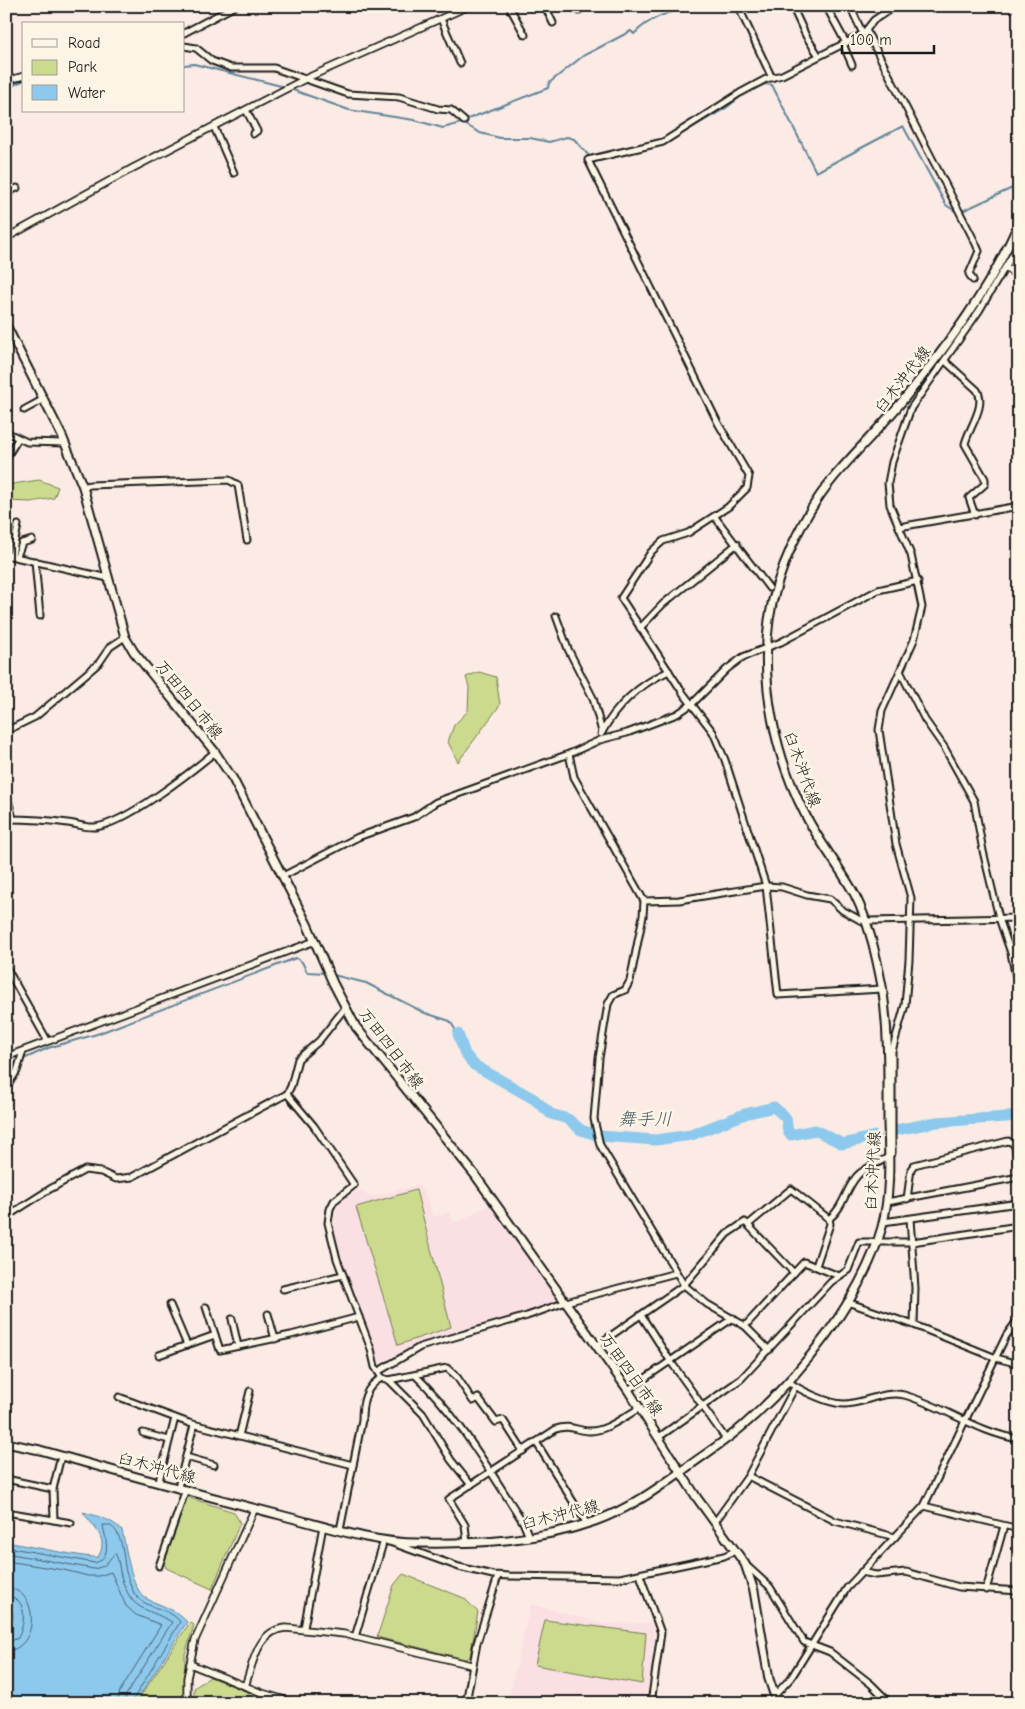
<svg xmlns="http://www.w3.org/2000/svg" width="1025" height="1709" font-family="'Comic Neue','Klee One',sans-serif">
<rect width="100%" height="100%" fill="#fbebe4"/>
<filter id="ink" filterUnits="userSpaceOnUse"><feTurbulence type="fractalNoise" baseFrequency=".02" numOctaves="2"/><feDisplacementMap in="SourceGraphic" scale="10" xChannelSelector="R" yChannelSelector="G"/><feConvolveMatrix kernelMatrix="1 2 1 2 8 2 1 2 1" color-interpolation-filters="sRGB"/></filter>
<g filter="url(#ink)">
<g fill="#fadfe3">
<polygon points="419,1185 430,1205 430,1212 435,1217 448,1212 454,1222 457,1222 490,1205 557,1299 533,1310 424,1342 377,1364 338,1247 334,1227 337,1205 344,1199 360,1190 368,1196 376,1196"/>
<polygon points="531,1604 604,1624 653,1623 655,1653 644,1703 508,1703"/>
</g>
<g fill="#ccda8e" stroke="#747b55">
<polygon points="39,480 58,487 54,498 31,502 6,501 6,485"/>
<polygon points="479,672 496,677 500,705 458,762 448,742 454,725 468,711 469,687 466,677"/>
<polygon points="416,1190 451,1327 398,1345 356,1207"/>
<polygon points="187,1497 234,1512 240,1523 212,1589 166,1568 164,1563"/>
<polygon points="403,1574 464,1598 478,1612 470,1657 465,1659 377,1637 394,1585"/>
<polygon points="545,1620 646,1633 642,1684 535,1665"/>
<polygon points="190,1622 194,1625 185,1654 184,1703 136,1703"/>
<polygon points="210,1677 275,1703 194,1703 194,1688"/>
</g>
<path fill="#8dc9ed" stroke="#608499" d="M83 1512C97 1516 111 1519 122 1530 126 1547 131 1591 147 1599 162 1606 176 1609 187 1622L135 1703H35L6 1700V1636L13 1616 12 1611 6 1605V1542C19 1544 91 1559 98 1557 110 1538 92 1526 83 1512Z"/>
<g fill="none" stroke-linecap="round" stroke-linejoin="round">
<g stroke="#496170" stroke-width="1">
<path d="M6 1547 95 1563C113 1557 105 1538 103 1525 123 1522 123 1559 126 1572 128 1579 131 1585 133 1591 142 1610 169 1606 180 1622L131 1703"/>
<path d="M6 1553 94 1569 104 1566 115 1553C119 1560 119 1568 121 1576 132 1612 143 1606 172 1622L126 1695 125 1703"/>
<polyline points="6,1561 64,1570 88,1576 99,1576 111,1572 126,1606 136,1615 161,1625 120,1691 117,1703"/>
<path d="M6 1588C41 1589 39 1650 6 1651"/>
<path d="M6 1596C29 1597 25 1624 18 1638L6 1643"/>
</g>
<g stroke="#608499" stroke-width="2">
<polyline points="184,65 194,64 285,87"/>
<polyline points="6,89 24,80"/>
<polyline points="290,89 349,110 414,120 443,128 461,123"/>
<path d="M465 120 548 88 549 83 583 56 631 31 634 34C650 17 676 9 698 6"/>
<polyline points="461,122 480,133 500,138 530,138 549,142 567,137 574,139 590,157"/>
<polyline points="594,160 662,145 726,108 745,93 765,84 772,85 816,172 903,126 946,205 958,213 1019,185"/>
<polyline points="333,975 366,983 425,1013 450,1021 458,1034"/>
<polyline points="6,1067 48,1048 97,1034 296,958 302,962 307,972 326,973"/>
</g>
<g stroke="#8dc9ed" stroke-width="11">
<polyline points="458,1034 465,1054 474,1065 534,1099 551,1114 568,1119 581,1130 600,1136 656,1140 691,1135 745,1114 774,1107 786,1118 788,1132 791,1135 815,1130 843,1144 875,1136"/>
<polyline points="896,1130 937,1122 1019,1116"/>
</g>
<g stroke="#1c1c1c" stroke-width="9">
<g id="minor">
<polyline points="509,6 525,35"/>
<polyline points="545,6 553,23"/>
<polyline points="576,6 579,11"/>
<polyline points="738,6 772,78"/>
<polyline points="792,6 806,36 819,56"/>
<polyline points="826,6 846,43"/>
<polyline points="850,6 863,34"/>
<polyline points="441,19 460,63"/>
<polyline points="867,32 975,242 979,251 969,274 973,280"/>
<polyline points="184,33 235,6"/>
<polyline points="843,44 852,65"/>
<polyline points="184,46 196,48 212,61 231,68 274,68 348,94 399,97 438,109 451,110 464,121"/>
<polyline points="6,81 24,76"/>
<polyline points="246,110 257,131 253,134"/>
<polyline points="214,127 234,173"/>
<polyline points="6,166 6,168"/>
<polyline points="6,193 17,188"/>
<polyline points="1007,268 1019,278"/>
<path d="M945 361 977 390C987 406 968 429 965 444L985 479V484L969 498 975 515"/>
<polyline points="24,410 44,399"/>
<polyline points="6,432 27,442 65,443"/>
<polyline points="6,458 18,439"/>
<polyline points="83,487 90,485 229,480 238,485 247,540"/>
<polyline points="715,517 769,588"/>
<polyline points="899,527 1019,506"/>
<polyline points="6,555 108,578"/>
<polyline points="12,555 18,525"/>
<polyline points="17,556 22,543 32,540"/>
<polyline points="35,561 40,616"/>
<polyline points="556,616 568,649 593,698 602,732"/>
<polyline points="640,628 663,604 737,544"/>
<polyline points="900,671 925,720 944,747 974,801 983,851 999,918 1011,953 1019,993"/>
<polyline points="6,731 35,717 99,663 110,647 125,637"/>
<path d="M601 734C616 706 640 684 669 671"/>
<polyline points="569,754 574,777 644,901 643,916 630,981 625,990 613,995 608,1004 599,1058 594,1119 600,1145 684,1285 707,1304 745,1326 769,1350"/>
<polyline points="7,796 13,819"/>
<path d="M6 819C27 819 48 820 68 823 77 824 86 828 95 827 125 824 191 772 215 752"/>
<polyline points="283,876 358,837 414,817 436,802 569,754 600,740 627,733 677,714 692,704 727,669 743,657 781,642 878,590 918,581"/>
<polyline points="644,901 679,900 766,886 782,887 807,895 830,899 842,910 860,920 869,921 1019,918"/>
<polyline points="6,967 47,1040"/>
<polyline points="882,989 778,995 766,886 725,760 713,732 683,693 621,598 651,552 663,541 688,533 728,507 747,488 749,476 718,423 588,160 663,142 740,93 766,79 782,75 863,34 874,20 895,6"/>
<polyline points="6,1088 17,1071 23,1051"/>
<polyline points="287,1094 314,1126 354,1185 334,1201 330,1209 328,1223 337,1259 371,1349 375,1367 382,1378"/>
<polyline points="907,1199 911,1169 914,1165 1008,1141 1013,1143 1015,1147 1019,1177"/>
<polyline points="887,1202 1019,1177"/>
<polyline points="6,1217 50,1189 85,1170 101,1172 116,1179 132,1177 281,1097 287,1094 291,1086 298,1059 319,1041 345,1008"/>
<path d="M829 1219C844 1207 845 1190 857 1176 868 1164 883 1164 892 1153V1051L905 1005 909 960 911 898 896 844 879 730 882 711 914 640 922 607 911 555 890 505 888 483 892 462 911 408 979 311 1019 244"/>
<polyline points="910,1219 915,1288 914,1325"/>
<polyline points="883,1222 1019,1203"/>
<polyline points="749,1224 791,1189 829,1219"/>
<polyline points="816,1266 830,1224 829,1219"/>
<polyline points="283,1289 343,1275"/>
<polyline points="847,1302 914,1325 996,1358 1019,1364"/>
<polyline points="170,1305 187,1345"/>
<polyline points="206,1307 220,1350 291,1335 359,1317"/>
<polyline points="268,1314 275,1339"/>
<polyline points="641,1315 671,1362 726,1439"/>
<polyline points="232,1319 238,1346"/>
<polyline points="745,1326 804,1262 839,1276"/>
<polyline points="596,1346 684,1285 727,1234 745,1222 794,1273"/>
<polyline points="159,1355 215,1335"/>
<polyline points="379,1371 420,1347 527,1316 566,1302 676,1273"/>
<path d="M415 1375C459 1416 490 1472 523 1522L529 1537"/>
<polyline points="389,1380 423,1414 451,1460 471,1485"/>
<path d="M788 1381C799 1390 829 1404 844 1404 863 1404 884 1390 904 1395 944 1406 978 1433 1019 1439"/>
<polyline points="628,1390 733,1318"/>
<polyline points="119,1397 189,1423 353,1465"/>
<polyline points="143,1433 169,1440"/>
<polyline points="239,1436 250,1391"/>
<polyline points="659,1437 741,1379 831,1282 848,1270 859,1242 912,1242 1019,1226"/>
<polyline points="536,1442 587,1524"/>
<polyline points="61,1456 53,1489 54,1520 71,1523"/>
<polyline points="186,1457 214,1465"/>
<polyline points="748,1476 835,1521 895,1537"/>
<polyline points="6,1479 53,1489"/>
<polyline points="159,1481 175,1418"/>
<polyline points="178,1487 194,1425"/>
<polyline points="924,1506 1019,1529"/>
<polyline points="6,1512 54,1520"/>
<polyline points="715,1522 748,1476 795,1387"/>
<path d="M340 1530 362 1420C362 1403 365 1386 382 1378L389 1380 447 1368 457 1377 473 1401 478 1398 496 1422 503 1420 523 1451"/>
<path d="M467 1543 465 1525 449 1499 556 1429C570 1424 577 1431 590 1431 607 1431 625 1416 640 1408"/>
<polyline points="746,1565 770,1587 804,1642 830,1652 871,1684 890,1703"/>
<polyline points="159,1566 186,1489"/>
<polyline points="861,1572 876,1575 906,1572 959,1587 1019,1591"/>
<polyline points="640,1575 661,1633 651,1703"/>
<polyline points="986,1590 1004,1526"/>
<polyline points="304,1628 323,1526"/>
<polyline points="355,1637 384,1540 459,1567 493,1575 510,1576 620,1578 724,1556 735,1551"/>
<polyline points="466,1703 477,1643 498,1576"/>
<polyline points="773,1703 774,1696 791,1678 847,1588 924,1506 1006,1336 1019,1318"/>
<polyline points="877,1703 882,1696"/>
</g>
</g>
<g stroke="#1c1c1c" stroke-width="9">
<g id="tertiary">
<polyline points="6,238 133,168 307,78 469,6"/>
<polyline points="6,1057 315,941"/>
<polyline points="190,1664 262,1693 295,1703"/>
<path d="M245 1686C253 1664 257 1630 286 1628L344 1634 471 1665"/>
<polyline points="187,1703 187,1678 195,1640 255,1508"/>
</g>
</g>
<g stroke="#1c1c1c" stroke-width="11">
<g id="secondary">
<polyline points="6,325 62,436 83,487 125,637 134,652 215,752 233,779 307,924 333,983 356,1027 475,1175 628,1390 697,1498 745,1564 754,1591 769,1679 777,1703"/>
<path d="M6 1443 40 1450C121 1473 202 1495 284 1516 328 1527 373 1543 418 1543 478 1544 539 1541 595 1521 629 1509 657 1489 686 1468 705 1454 726 1441 745 1424 800 1376 862 1299 882 1227 891 1193 889 1157 888 1122 888 1077 889 1031 882 986 876 955 869 923 855 895 840 867 819 842 805 814 775 756 760 685 769 620 776 572 803 514 834 477 857 450 882 426 904 399 949 344 991 287 1019 223"/>
</g>
</g>
<use href="#minor" stroke="#fcf5e5" stroke-width="5"/>
<use href="#tertiary" stroke="#fcf5e5" stroke-width="5.5"/>
<use href="#secondary" stroke="#fcf5e5" stroke-width="7"/>
</g>
</g>
<g text-anchor="middle" stroke-width="5" stroke-linejoin="round" paint-order="stroke">
<g font-size="16" fill="#1c1c1c" stroke="#fcf5e5">
<text transform="translate(902 379) rotate(-52)" y="6">臼木沖代線</text>
<text transform="translate(190 699) rotate(51)" y="6">万田四日市線</text>
<text transform="translate(803 769) rotate(70)" y="6">臼木沖代線</text>
<text transform="translate(392 1048) rotate(53)" y="6">万田四日市線</text>
<text transform="translate(872 1171) rotate(-87)" y="6">臼木沖代線</text>
<text transform="translate(632 1374) rotate(55)" y="6">万田四日市線</text>
<text transform="translate(157 1467) rotate(15)" y="6">臼木沖代線</text>
<text transform="translate(560 1514) rotate(-14)" y="6">臼木沖代線</text>
</g>
<g font-size="18" font-style="italic" fill="#445965" stroke="#fcf5e5">
<text x="645" y="1125">舞手川</text>
</g>
</g>
<rect width="1025" height="1709" fill="none" stroke="#fcf5e5" stroke-width="25"/>
<rect x="12" y="12" width="1000" height="1684" fill="none" stroke="#1c1c1c" stroke-width="2" filter="url(#ink)"/>
<rect x="22" y="22" width="162" height="90" fill="#fcf5e5" stroke="#a29e95"/>
<rect x="32" y="39" width="25" height="8" fill="#fcf5e5" stroke="#a29e95"/>
<text x="68" y="48" font-size="15" fill="#1c1c1c">Road</text>
<rect x="32" y="60" width="25" height="15" fill="#ccda8e" stroke="#a29e95"/>
<text x="68" y="72" font-size="15" fill="#1c1c1c">Park</text>
<rect x="32" y="85" width="25" height="15" fill="#8dc9ed" stroke="#a29e95"/>
<text x="68" y="98" font-size="15" fill="#1c1c1c">Water</text>
<path d="M842 45v8h92v-8" fill="none" stroke="#1c1c1c" stroke-width="2.5"/>
<text x="850" y="45" font-size="15" fill="#1c1c1c" stroke="#fcf5e5" stroke-width="4" paint-order="stroke">100 m</text>
</svg>
